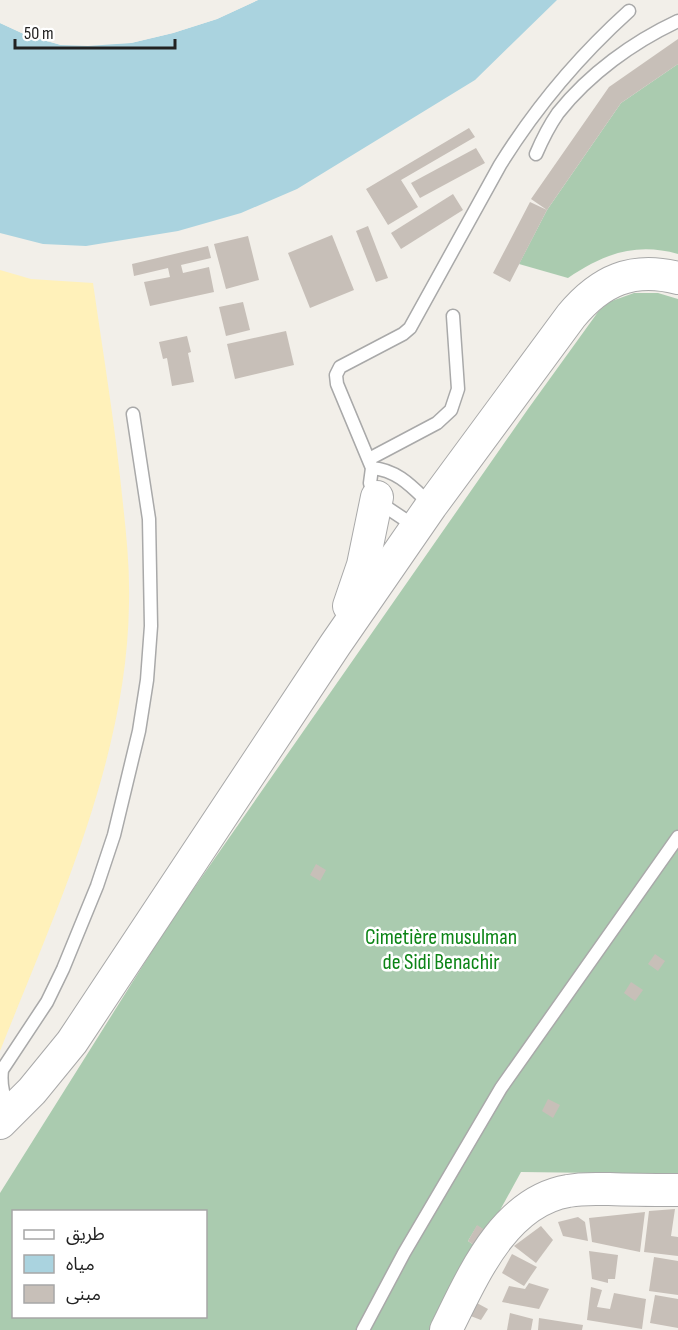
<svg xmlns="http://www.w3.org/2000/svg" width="678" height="1330" font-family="'Sofia Sans Condensed','Noto Sans Arabic',sans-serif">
<rect width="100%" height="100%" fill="#f2efe9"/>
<path fill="#fff1ba" d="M0 270 31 279 93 283C103 353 115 424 122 495 126 531 130 567 129 604 127 759 56 910 0 1051Z"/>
<g fill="#aacbaf" fill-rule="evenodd">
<path d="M678 64V254C636 242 603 254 568 278L519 264 547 210 621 103Z"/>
<path d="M634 293H658L678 299V1174L521 1172 488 1232 477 1226 468 1241 478 1248 432 1330H0V1193L169 924 528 409 598 312 609 302ZM14 1212H206V1316H14Z"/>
</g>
<polygon fill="#aad3df" points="258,0 557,0 475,80 297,189 241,213 178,231 86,246 43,244 0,233 0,23 26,35 61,45 131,43 173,33 217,19"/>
<polygon fill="#f2efe9" points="251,0 258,0 217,19 173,33 131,43 88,46 61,45 26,35 0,23 0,20 27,32 62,42 88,43 131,40 172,31 216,16"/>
<g fill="#c7bfb8">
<polygon points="678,39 678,64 621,103 547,210 510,282 493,273 530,202 547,210 531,199 609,87"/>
<polygon points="469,128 475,137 401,180 418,207 388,225 366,189"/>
<polygon points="476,148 485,163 420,198 411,183"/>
<polygon points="453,194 463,210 401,249 391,233"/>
<polygon points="368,226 388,278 376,282 356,231"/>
<polygon points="332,235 354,290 310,308 288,253"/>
<polygon points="248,236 259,280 226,289 214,244"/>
<polygon points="208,246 211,258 181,265 183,273 209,267 214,292 150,306 144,282 170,277 168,268 134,276 132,264"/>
<polygon points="243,302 250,330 226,336 219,307"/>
<polygon points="286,331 294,365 235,379 227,344"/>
<polygon points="187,336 191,352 188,353 194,382 172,386 167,358 163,359 159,342"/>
<polygon points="316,864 326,870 320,881 310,875"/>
<polygon points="655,954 665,961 658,971 648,964"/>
<polygon points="631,982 643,990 635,1001 624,993"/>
<polygon points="548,1099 560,1105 553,1118 542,1111"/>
<polygon points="675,1209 671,1236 678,1237 678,1256 644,1252 649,1211"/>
<polygon points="645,1212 640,1252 592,1242 589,1218"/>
<polygon points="578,1217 585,1222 588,1241 563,1236 558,1222"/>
<polygon points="477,1225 488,1232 478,1248 468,1241"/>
<polygon points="541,1226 553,1240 536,1263 514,1246"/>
<polygon points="589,1251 618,1255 615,1279 608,1279 608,1283 592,1279"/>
<polygon points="512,1254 537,1267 524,1286 502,1273"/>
<polygon points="654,1257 678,1261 678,1295 649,1291"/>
<polygon points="529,1283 549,1289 539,1309 502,1302 509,1286 525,1289"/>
<polygon points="591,1287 602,1290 597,1307 610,1309 614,1293 646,1299 642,1329 587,1320"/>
<polygon points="655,1295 678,1299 678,1328 650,1323"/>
<polygon points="475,1302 488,1309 481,1320 468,1315"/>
<polygon points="510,1313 533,1319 531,1330 507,1330"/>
<polygon points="539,1318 583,1325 582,1330 538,1330"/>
</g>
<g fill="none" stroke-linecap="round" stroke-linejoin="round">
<g stroke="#a9a9a9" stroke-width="15">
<g id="service">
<path d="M536 154C542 140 549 126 558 113 589 74 633 42 678 21"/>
<polyline points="369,459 437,423 451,410 458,389 453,316"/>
<path d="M372 468C398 470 413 488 431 505"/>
<path d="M416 527 389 509 373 493 370 483 372 468 337 384 336 375 340 367 403 334 410 328 500 165C536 107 578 57 629 11"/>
<path d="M10 1112C4 1097 0 1086 2 1070L47 1002 63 969 97 886 114 835 139 731 147 680 151 626 149 519 133 414"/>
<polyline points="363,1330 404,1253 501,1088 678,837"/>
</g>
</g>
<g stroke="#a9a9a9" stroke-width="34">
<g id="tertiary">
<polyline points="349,606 363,565 377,497"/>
<path d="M0 1123 32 1091 72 1042 335 645 431 506 571 316C600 281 632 266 678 278"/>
<path d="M446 1330C472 1278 503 1202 568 1191 582 1188 596 1189 609 1189 632 1190 655 1190 678 1190"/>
</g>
</g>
<use href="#service" stroke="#fff" stroke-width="12"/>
<use href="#tertiary" stroke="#fff" stroke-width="32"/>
</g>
<g text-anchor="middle" stroke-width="5" stroke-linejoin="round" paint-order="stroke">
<g font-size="22" fill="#0c8416" stroke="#fff">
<text x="441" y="944">Cimetière musulman<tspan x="441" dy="25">de Sidi Benachir</tspan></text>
</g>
</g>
<rect x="12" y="1210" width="195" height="108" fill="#ffffff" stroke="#a7a7a7" stroke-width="1.5"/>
<rect x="24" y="1230" width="30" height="9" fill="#ffffff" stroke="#a7a7a7" stroke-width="1.5"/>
<text x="66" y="1240" font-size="18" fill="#222222">طريق</text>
<rect x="24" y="1255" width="30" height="18" fill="#aad3df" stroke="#a7a7a7" stroke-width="1.5"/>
<text x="66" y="1270" font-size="18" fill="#222222">مياه</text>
<rect x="24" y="1285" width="30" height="18" fill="#c7bfb8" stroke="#a7a7a7" stroke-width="1.5"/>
<text x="66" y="1300" font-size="18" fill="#222222">مبنى</text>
<path d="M15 39v9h160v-9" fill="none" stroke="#222222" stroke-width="3"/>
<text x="24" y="39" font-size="18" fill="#222222" stroke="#ffffff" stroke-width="4.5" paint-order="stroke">50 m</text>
</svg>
